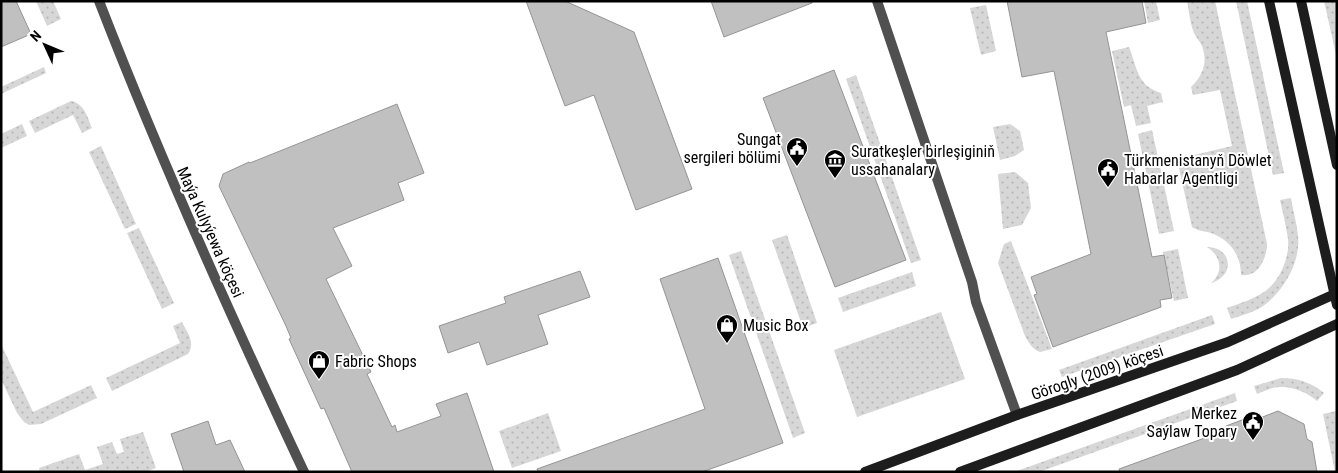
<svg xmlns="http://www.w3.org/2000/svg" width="1338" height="473" font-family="'Roboto Condensed',sans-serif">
<defs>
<pattern id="grass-dots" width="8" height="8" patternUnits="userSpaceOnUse" patternTransform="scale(1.25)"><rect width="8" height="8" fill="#d7d7d7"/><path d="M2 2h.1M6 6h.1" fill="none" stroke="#b7b7b7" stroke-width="1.8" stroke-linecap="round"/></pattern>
</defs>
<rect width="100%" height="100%" fill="#fff"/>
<g fill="url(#grass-dots)">
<polygon points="36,1 53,1 61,19 47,26"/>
<polygon points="1144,1 1156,1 1160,20 1148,23"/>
<path d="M1187 1H1215L1267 244C1267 258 1258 278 1241 275 1241 255 1230 240 1211 233 1204 231 1198 231 1192 227L1177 159 1232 146 1220 90 1193 95 1191 87C1203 76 1208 62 1202 46 1200 42 1196 37 1194 33 1190 23 1189 11 1187 1Z"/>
<polygon points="1236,1 1247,1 1284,173 1273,175"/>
<polygon points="1324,1 1337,1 1337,59"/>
<polygon points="986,5 996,51 981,55 970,8"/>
<path d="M1129 47C1137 67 1137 86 1161 93L1163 102 1147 106 1151 123 1136 126 1131 105 1124 107 1112 51Z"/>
<polygon points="44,67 46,73 1,94 1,87"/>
<polygon points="856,75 921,260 911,263 846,79"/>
<path d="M71 101C84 103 88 118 92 128L82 133 73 115 35 133 29 121Z"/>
<polygon points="22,124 27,136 1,148 1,134"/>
<polygon points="1010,124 1020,131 1024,150 1015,156 1000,160 993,127"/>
<polygon points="1152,130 1174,231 1159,234 1138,134"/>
<polygon points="101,146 136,224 125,229 89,152"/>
<polygon points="1015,172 1028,183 1031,208 1022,225 1003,229 998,174"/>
<path d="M1291 198C1293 211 1297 223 1298 236 1301 263 1282 294 1260 308 1251 313 1240 316 1231 319L1227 308C1237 304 1249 301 1259 295 1278 286 1290 259 1288 239 1286 226 1283 213 1280 200Z"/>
<polygon points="139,228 174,303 162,309 127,233"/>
<polygon points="787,235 817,323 803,328 772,240"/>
<path d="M1011 241 1052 349 1040 352C1032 349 1029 343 1025 336L998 263 1004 244Z"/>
<path d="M1207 247C1232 247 1236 276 1211 283 1225 271 1220 255 1207 247Z"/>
<polygon points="1178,249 1188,298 1174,301 1163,252"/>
<polygon points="741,251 805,433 793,438 729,255"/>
<polygon points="912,272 916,286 843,312 838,298"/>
<polygon points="941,312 965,379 857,417 834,350"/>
<polygon points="1212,315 1215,324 1062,377 1059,370"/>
<path d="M182 322C187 332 196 343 188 354L112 391 106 378 180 343 173 326Z"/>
<polygon points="1,344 33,412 91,385 97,398 41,424 29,425 24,422 17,413 1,379"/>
<path d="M1281 378C1297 378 1311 382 1324 393L1317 401C1308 393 1293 386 1280 387 1272 387 1264 391 1257 394L1254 386Z"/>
<polygon points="1235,393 1237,401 1039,472 1014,472"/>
<polygon points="1336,411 1337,472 1335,472 1323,414"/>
<polygon points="548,413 561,451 512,468 499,431"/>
<polygon points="143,432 156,468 145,472 40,472 39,468 79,454 85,470 103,464 97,447 112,442 117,454 124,452 120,439"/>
</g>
<g fill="#c0c0c0" stroke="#949494">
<polygon points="1,1 16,1 31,34 1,47"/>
<polygon points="526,1 565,1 634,32 692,189 636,210 594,95 565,106"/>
<polygon points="711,1 812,1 812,3 724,37"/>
<polygon points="1007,1 1142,1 1146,23 1106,32 1152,257 1164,255 1172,298 1160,300 1161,307 1053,347 1034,295 1037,294 1031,277 1091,254 1054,71 1022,77"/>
<polygon points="834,70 906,260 835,287 763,98"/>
<polygon points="397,104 424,173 398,183 404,200 333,228 352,266 326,279 371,372 367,374 392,427 395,425 397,432 441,416 436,404 467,393 494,472 352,472 324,408 321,409 289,339 291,338 286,326 219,186 223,174 249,162 250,163"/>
<polygon points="718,258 783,443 702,472 538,472 537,469 705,409 660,279"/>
<polygon points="580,271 590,297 538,315 548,344 487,365 479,342 448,353 439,326 506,303 504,297"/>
<polygon points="1278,411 1304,424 1307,439 1312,442 1317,472 1120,472 1119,469 1224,431 1226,426 1255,415 1260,418"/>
<polygon points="208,421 216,445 230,440 245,472 184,472 171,434"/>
</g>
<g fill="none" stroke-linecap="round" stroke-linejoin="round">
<g stroke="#505050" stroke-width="10">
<path d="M99 1C161 161 231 317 304 472"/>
<polyline points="877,1 972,282 976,302 1017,415"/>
</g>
<g stroke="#1d1d1d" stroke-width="10">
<polyline points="1269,1 1337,305"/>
<polyline points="1301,1 1337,165"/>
<polyline points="865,472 1017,415 1228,342 1337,293"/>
<polyline points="960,472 1237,370 1337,324"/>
</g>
</g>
<defs>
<g id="civic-pin" transform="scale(1.125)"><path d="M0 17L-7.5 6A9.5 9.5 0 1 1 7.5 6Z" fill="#000" stroke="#fff"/><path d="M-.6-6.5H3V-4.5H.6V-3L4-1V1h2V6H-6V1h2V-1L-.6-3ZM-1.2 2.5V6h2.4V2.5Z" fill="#fff"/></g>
<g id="museum-pin" transform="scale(1.125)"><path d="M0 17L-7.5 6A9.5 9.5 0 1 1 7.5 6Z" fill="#000" stroke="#fff"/><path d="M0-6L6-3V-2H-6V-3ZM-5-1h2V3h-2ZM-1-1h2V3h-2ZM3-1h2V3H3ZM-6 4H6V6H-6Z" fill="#fff"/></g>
<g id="shop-pin" transform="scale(1.125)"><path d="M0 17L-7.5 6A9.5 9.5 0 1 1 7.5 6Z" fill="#000" stroke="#fff"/><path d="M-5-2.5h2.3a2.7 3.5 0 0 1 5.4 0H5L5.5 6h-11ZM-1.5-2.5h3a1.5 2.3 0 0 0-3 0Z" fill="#fff"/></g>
</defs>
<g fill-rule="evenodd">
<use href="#civic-pin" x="797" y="148"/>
<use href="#museum-pin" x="835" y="160"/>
<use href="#civic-pin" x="1108" y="169"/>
<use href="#shop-pin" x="727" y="325"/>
<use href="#shop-pin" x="319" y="361"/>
<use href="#civic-pin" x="1253" y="422"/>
</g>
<g text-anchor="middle" stroke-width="4" stroke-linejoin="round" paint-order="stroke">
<g font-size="16" fill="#000" stroke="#fff" text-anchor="start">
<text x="781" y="145" text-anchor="end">Sungat<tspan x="781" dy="18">sergileri bölümi</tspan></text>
<text x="851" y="157">Suratkeşler birleşiginiň<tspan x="851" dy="18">ussahanalary</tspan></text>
<text x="1124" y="166">Türkmenistanyň Döwlet<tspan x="1124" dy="18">Habarlar Agentligi</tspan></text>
<text x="743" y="331">Music Box</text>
<text x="335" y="367">Fabric Shops</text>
<text x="1237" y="419" text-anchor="end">Merkez<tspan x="1237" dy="18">Saýlaw Topary</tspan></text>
</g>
<g font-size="16" fill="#000" stroke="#fff">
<text transform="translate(211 232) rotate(66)" y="6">Maýa Kulyýewa köçesi</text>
<text transform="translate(1097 372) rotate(-19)" y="6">Görogly (2009) köçesi</text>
</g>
</g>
<rect width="1338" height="473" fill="none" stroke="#000000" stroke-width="5"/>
<g transform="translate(45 45) rotate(314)" stroke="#ffffff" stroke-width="4" paint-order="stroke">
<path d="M0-4L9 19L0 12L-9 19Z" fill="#000000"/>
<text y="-8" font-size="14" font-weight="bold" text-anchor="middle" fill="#000000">N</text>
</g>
</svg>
